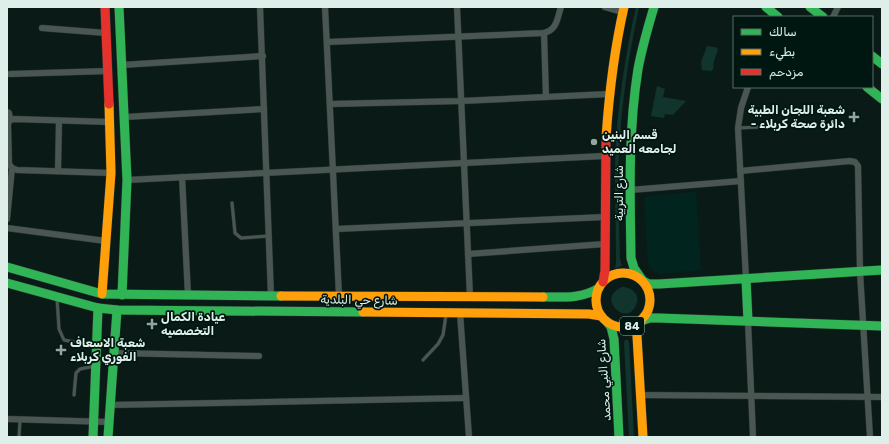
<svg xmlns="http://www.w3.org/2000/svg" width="889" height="444" font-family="Rubik,Cairo,sans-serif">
<rect width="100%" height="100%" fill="#0a1a16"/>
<polygon fill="#01251e" points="696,192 701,270 660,274 655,272 651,269 648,264 644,198 649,196"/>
<g fill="#11352d">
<path d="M636 7H639C630 50 623 93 620 137 617 177 619 218 620 259L622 266 615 268 616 263C616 221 614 179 616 137 620 93 626 50 636 7Z"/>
<polygon points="707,46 715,47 718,49 714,61 713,70 710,71 702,70 701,62"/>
<polygon points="657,86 665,89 663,97 686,101 673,115 665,114 664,118 651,116"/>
<path d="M622 287C631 287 641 294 636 305 627 328 595 298 622 287Z"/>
<polygon points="625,340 628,340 629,342 634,437 629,437 624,342"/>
</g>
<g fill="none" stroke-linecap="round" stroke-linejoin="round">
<g stroke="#293330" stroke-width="4">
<g id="lane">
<polyline points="738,128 784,126"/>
<polyline points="232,203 235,233 241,238 269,236"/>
<polyline points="57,298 59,329 64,340 79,343"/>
<polyline points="423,360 438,344 443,335 446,315"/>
<polyline points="74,395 76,373 80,369 95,366"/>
<polyline points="19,437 20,420"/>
</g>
</g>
<g stroke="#293330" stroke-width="7">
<g id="street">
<polyline points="260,7 271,296"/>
<polyline points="325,7 339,296"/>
<polyline points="457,7 470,297"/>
<polyline points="605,7 622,12"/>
<polyline points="833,17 838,7"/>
<polyline points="42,28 106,33"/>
<polyline points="544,33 546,97"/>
<path d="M327 42 544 33C557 30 557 19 561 7"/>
<polyline points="122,65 263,56"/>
<polyline points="10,74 108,71"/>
<polyline points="330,104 461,101 609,94"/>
<polyline points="7,112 9,113 10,120"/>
<polyline points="125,117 264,109"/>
<polyline points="110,122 14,119 10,120 8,124 9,164 12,168 17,170 111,173"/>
<polyline points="58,171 59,121"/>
<polyline points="740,171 850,161 855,162 858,166 860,272 870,437"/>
<polyline points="182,177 188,295"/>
<polyline points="127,180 604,156"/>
<polyline points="630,190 741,181"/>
<polyline points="7,219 12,168"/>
<polyline points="7,228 106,241"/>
<polyline points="336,229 605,217"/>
<polyline points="468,254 605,244"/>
<polyline points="746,279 738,128 741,108 748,87"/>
<polyline points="460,313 469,437"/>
<polyline points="748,321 753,437"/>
<polyline points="114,353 259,356"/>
<polyline points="640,395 882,397"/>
<polyline points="110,405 466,398"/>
<polyline points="7,419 109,422"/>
</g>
</g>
<g stroke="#293330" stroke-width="10">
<g id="fast">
<polyline points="119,7 127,180 122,295"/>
<polyline points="766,7 778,17"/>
<polyline points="810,7 823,17"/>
<polyline points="872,56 882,64"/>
<polyline points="867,87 882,99"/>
<polyline points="7,267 102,294 281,296"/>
<polyline points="746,279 748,321"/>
<polyline points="643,281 649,284 659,284 882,270"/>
<path d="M643 281 634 268 631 258C630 195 628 132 638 69 642 48 648 27 654 7"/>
<polyline points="7,283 98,308 117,310 363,312"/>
<path d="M543 297C562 297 582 299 599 288"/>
<polyline points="641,321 650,318 658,318 882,326"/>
<polyline points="607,322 611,327 614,339 619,437"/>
<polyline points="93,437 98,308"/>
<polyline points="108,437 117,310"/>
</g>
</g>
<g stroke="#293330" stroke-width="10">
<g id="slow">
<path d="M606 138C609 94 614 51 624 7"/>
<circle cx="623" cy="300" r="27"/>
<polyline points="102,294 111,173 109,104"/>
<polyline points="281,296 543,297"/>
<polyline points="363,312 589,314 601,316"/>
<polyline points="641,321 638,325 637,336 643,437"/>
</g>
</g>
<g stroke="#293330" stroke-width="10">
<g id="jam">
<polyline points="105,7 109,104"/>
<polyline points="603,282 605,271 606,138"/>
</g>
</g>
<use href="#lane" stroke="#4a5652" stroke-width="3"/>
<use href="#street" stroke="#4a5652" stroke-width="6"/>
<use href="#fast" stroke="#30b455" stroke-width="9"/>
<use href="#slow" stroke="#ff9f0a" stroke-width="9"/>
<use href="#jam" stroke="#e5322d" stroke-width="9"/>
</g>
<g fill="#94a49f" stroke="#001711" stroke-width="1.5">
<path d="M852 111h4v4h4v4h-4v4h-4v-4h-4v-4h4z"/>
<circle cx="594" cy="142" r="4"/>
<path d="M150 318h4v4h4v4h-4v4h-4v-4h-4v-4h4z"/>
<path d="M59 344h4v4h4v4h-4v4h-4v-4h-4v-4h4z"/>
</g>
<g text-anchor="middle" stroke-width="3.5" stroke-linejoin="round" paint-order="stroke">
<rect fill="#001711" stroke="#9baea8" stroke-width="1" x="620" y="317" width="24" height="18" rx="3"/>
<g font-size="11" font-weight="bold" fill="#deeee9">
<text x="632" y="330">84</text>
</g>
<g font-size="12" font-weight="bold" fill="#deeee9" stroke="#001711" text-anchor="start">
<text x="845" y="114" text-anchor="end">شعبة اللجان الطبية<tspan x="845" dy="14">- دائرة صحة كربلاء</tspan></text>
<text x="602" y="139">قسم البنين<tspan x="602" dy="14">لجامعه العميد</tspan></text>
<text x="161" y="321">عيادة الكمال<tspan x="161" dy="14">التخصصيه</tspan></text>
<text x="70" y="347">شعبة الاسعاف<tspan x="70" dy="14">الفوري كربلاء</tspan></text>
</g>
<g font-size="12" fill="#deeee9" stroke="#001711">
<text transform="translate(619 193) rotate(-90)" y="4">شارع التربية</text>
<text transform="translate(359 300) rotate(1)" y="4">شارع حي البلدية</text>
<text transform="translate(604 380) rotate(-94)" y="4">شارع النبي محمد</text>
</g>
</g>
<rect width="889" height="444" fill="none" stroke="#deeee9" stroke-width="16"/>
<rect x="733" y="16" width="140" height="72" fill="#001711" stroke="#596d67"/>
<rect x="741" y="29" width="20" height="6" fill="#30b455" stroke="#596d67"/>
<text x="769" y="36" font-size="12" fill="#deeee9">سالك</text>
<rect x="741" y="49" width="20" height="6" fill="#ff9f0a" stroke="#596d67"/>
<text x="769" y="56" font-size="12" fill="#deeee9">بطيء</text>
<rect x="741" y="69" width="20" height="6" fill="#e5322d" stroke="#596d67"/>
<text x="769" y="76" font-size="12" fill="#deeee9">مزدحم</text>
</svg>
